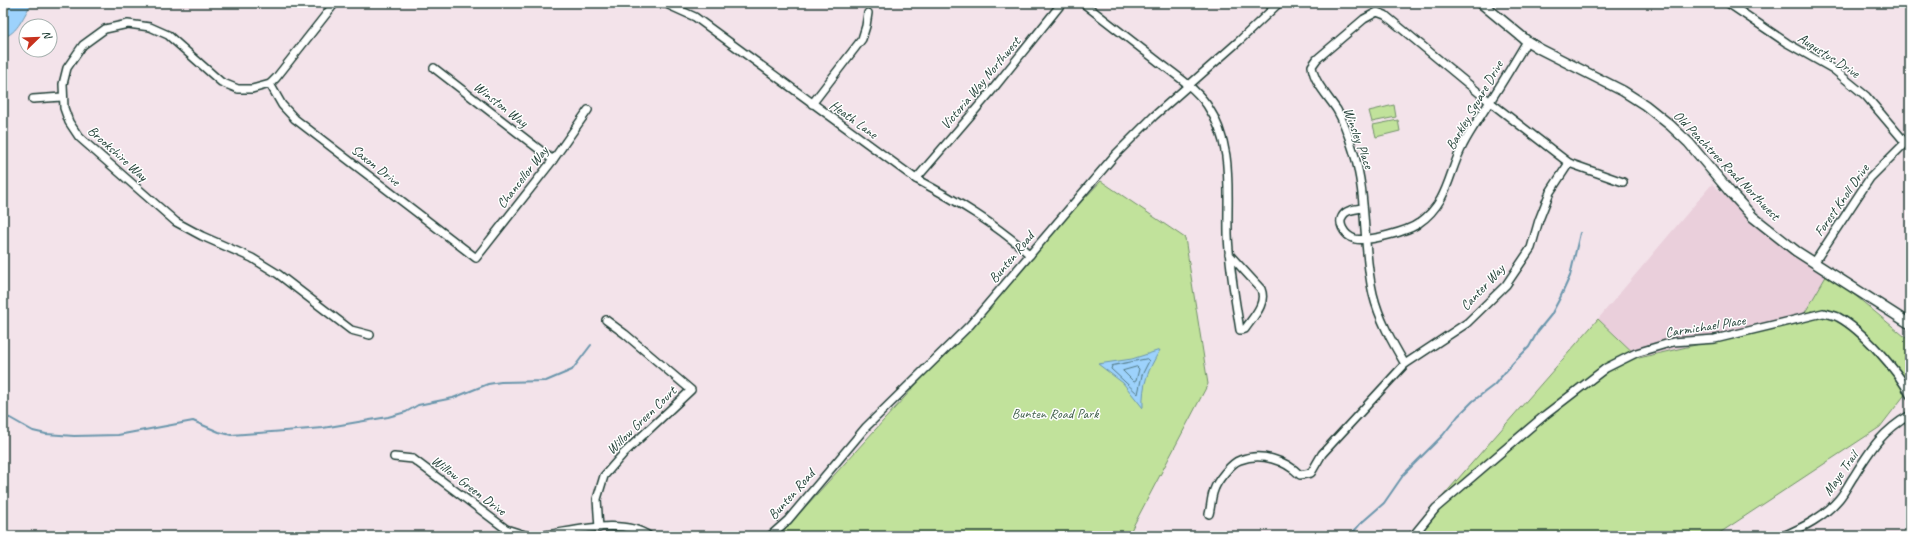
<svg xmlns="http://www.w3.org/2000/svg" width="1913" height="539" font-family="Caveat,sans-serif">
<rect width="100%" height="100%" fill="#f3e3ea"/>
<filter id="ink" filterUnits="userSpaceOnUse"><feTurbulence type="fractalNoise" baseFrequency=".025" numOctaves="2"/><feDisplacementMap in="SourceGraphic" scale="8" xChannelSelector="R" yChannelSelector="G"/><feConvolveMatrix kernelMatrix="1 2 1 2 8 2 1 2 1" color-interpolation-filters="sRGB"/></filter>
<g filter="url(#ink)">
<polygon fill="#eacfdb" points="1712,184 1767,230 1828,273 1800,321 1639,358 1598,319"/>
<g fill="#c1e29b" stroke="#709068">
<polygon points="1394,105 1396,117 1372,122 1369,111"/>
<polygon points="1398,120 1400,131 1376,137 1373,125"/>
<polygon points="1101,181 1185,238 1208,384 1128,536 779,536 980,314 997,291"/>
<polygon points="1828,273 1910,341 1910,388 1880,427 1715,536 1408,536 1598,319 1639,358 1800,321"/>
</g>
<g fill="#9dd2fc" stroke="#6b96ac">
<path d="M3 3H32C24 14 18 34 3 37Z"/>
<path d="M1160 350C1148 370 1142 384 1143 408L1123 383 1098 364 1132 359Z"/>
</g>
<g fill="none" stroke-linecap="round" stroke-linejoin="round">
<g stroke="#517984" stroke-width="1">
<polygon points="1147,359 1149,361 1142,375 1138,394 1111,369 1112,366"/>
<polygon points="1137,367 1139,369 1136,381 1134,382 1123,371"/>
</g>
<g stroke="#6b96ac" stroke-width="2">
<polyline points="3,417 10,418 33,431 46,434 74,436 118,435 193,421 219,432 231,435 323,428 364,421 388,417 406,412 418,405 453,398 488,384 501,382 546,381 572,370 591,345"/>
<polyline points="1350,536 1360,524 1384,503 1404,474 1443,435 1458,416 1473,401 1494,385 1514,362 1529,347 1538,331 1551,315 1560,298 1570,276 1580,233"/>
</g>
<g stroke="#1f3d34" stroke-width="10">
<g id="minor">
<polyline points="335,3 276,78 270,84 252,89 238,89 221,82 168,35 150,27 128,24 105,29 83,45 67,68 63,84 64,108 69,122 79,137 176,222 202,236 252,258 278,274 351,330 370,335"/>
<path d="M664 3 695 17 916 179C957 201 996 224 1030 255"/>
<path d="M1083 3C1109 23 1134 43 1160 63 1176 75 1195 88 1207 105 1234 145 1227 189 1228 234 1229 266 1235 298 1240 330L1245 329C1253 317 1267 304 1261 289L1229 254"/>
<polyline points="1728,3 1787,43 1833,69 1866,96 1905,142"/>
<polyline points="434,68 553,160"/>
<polyline points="270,84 282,105 295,119 476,258 553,160 588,110"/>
<polyline points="33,99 62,97"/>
<polyline points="812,104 862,39 866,26 868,13"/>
<polyline points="916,179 989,94 1062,3"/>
<path d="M1363 208C1357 209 1350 209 1345 213 1335 222 1345 236 1355 239 1368 242 1409 231 1419 223 1449 202 1448 173 1463 145 1470 131 1479 119 1487 106 1501 85 1514 63 1527 41"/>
<polyline points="1814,263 1870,178 1910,138"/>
<path d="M1405 364C1392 342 1379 319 1373 294 1362 247 1368 196 1353 150 1349 137 1344 122 1337 110 1328 96 1314 83 1312 66L1317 59 1364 19 1377 12 1385 15 1490 102 1569 163 1623 182"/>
<polyline points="394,457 413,459 506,529 528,536"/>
<path d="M1209 514C1211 507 1211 497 1214 490 1217 481 1231 463 1240 460 1261 452 1285 460 1300 475L1311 473 1322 454 1405 364 1467 323 1506 285 1531 248 1539 220 1550 192 1569 163"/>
<polyline points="599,528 597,499 604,476 624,453 691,390 625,334 606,320"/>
<path d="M537 536C569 533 621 516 649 536"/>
<polyline points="770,536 788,520 866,427 970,325 1115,155 1154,116 1239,41 1279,3"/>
<path d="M1413 536 1436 508 1545 415 1606 368 1636 353 1673 342 1715 339 1823 313C1828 314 1834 315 1838 317 1862 330 1898 370 1910 395"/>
<path d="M1783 536C1804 527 1824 517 1839 499 1845 492 1849 483 1854 476 1871 449 1882 431 1910 415"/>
</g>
</g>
<g stroke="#1f3d34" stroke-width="12">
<polyline id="major" points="1481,3 1527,41 1540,49 1623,91 1645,105 1670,125 1689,143 1730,192 1753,217 1796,251 1910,324"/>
</g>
<use href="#minor" stroke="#fff" stroke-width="7"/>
<use href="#major" stroke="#fff" stroke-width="9"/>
</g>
</g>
<g text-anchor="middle" stroke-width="3" stroke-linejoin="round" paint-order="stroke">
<g font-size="14" fill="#1f3d34" stroke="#fff">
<text transform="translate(1829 55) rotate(33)" y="5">Augustus Drive</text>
<text transform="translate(980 83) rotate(-50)" y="5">Victoria Way Northwest</text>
<text transform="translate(501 104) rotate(38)" y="5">Winston Way</text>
<text transform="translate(1474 105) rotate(-60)" y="5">Barkley Square Drive</text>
<text transform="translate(854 119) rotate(36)" y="5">Heath Lane</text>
<text transform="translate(1359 138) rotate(70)" y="5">Winsley Place</text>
<text transform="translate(118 153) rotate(42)" y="5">Brookshire Way</text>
<text transform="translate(376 165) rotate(38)" y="5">Saxon Drive</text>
<text transform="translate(1727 165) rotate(46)" y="5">Old Peachtree Road Northwest</text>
<text transform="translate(522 177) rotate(-52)" y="5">Chancellor Way</text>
<text transform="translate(1841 200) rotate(-55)" y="5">Forest Knoll Drive</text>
<text transform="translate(1011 257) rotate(-50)" y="5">Bunten Road</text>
<text transform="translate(1482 287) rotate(-47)" y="5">Canter Way</text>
<text transform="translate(1705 326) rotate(-9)" y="5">Carmichael Place</text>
<text transform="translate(641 420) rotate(-44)" y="5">Willow Green Court</text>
<text transform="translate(1840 473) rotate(-55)" y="5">Maye Trail</text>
<text transform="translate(469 485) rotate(37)" y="5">Willow Green Drive</text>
<text transform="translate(791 494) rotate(-48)" y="5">Bunten Road</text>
</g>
<g font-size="14" fill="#3f5e49" stroke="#fff">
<text x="1055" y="418">Bunten Road Park</text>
</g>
</g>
<rect width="1913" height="539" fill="none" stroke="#fff" stroke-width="16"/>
<rect x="8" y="8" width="1897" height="523" fill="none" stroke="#1f3d34" stroke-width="1.5" filter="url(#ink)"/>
<g transform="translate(38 38) rotate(67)"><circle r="19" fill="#ffffff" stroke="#a5b1ae"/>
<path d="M0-3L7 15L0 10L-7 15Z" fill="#c8321e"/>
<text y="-6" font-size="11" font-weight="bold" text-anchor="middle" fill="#1f3d34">N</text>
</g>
</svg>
